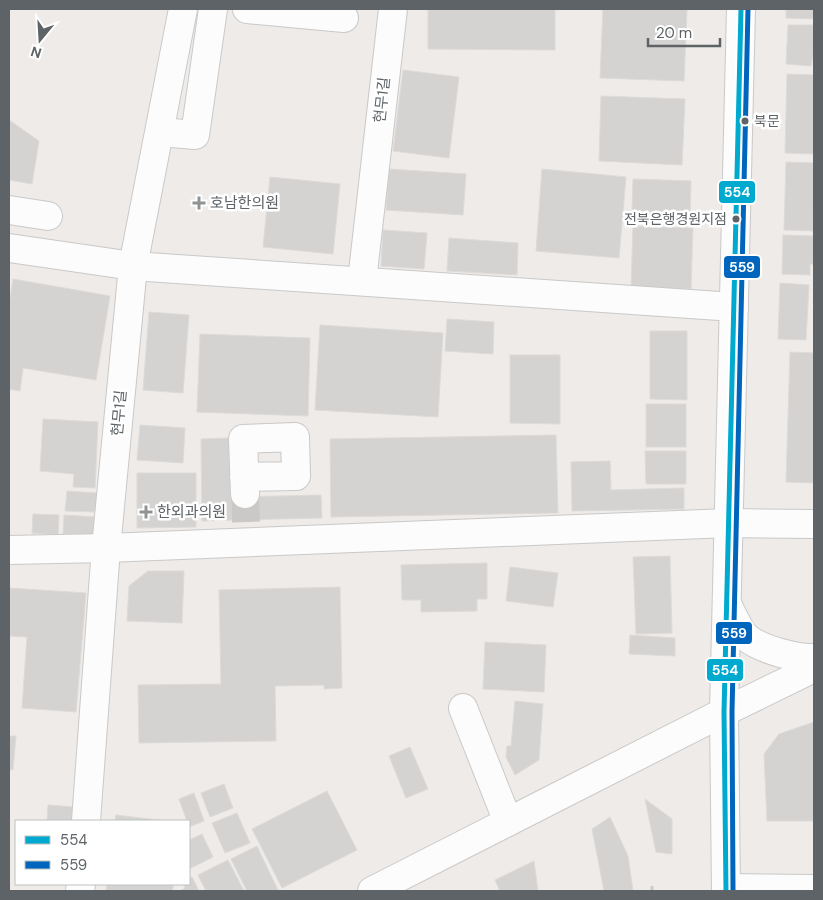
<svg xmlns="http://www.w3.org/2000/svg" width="823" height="900" font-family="'DM Sans','Noto Sans KR',sans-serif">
<rect width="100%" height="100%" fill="#eeebe8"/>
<g fill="#d5d3d2" stroke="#dddad8">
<polygon points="428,9 555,9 555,50 428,49"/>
<polygon points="603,9 687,9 684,81 600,78"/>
<polygon points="786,9 814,9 814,19 786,18"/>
<polygon points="788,25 814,25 814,51 811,66 786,64"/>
<polygon points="403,70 459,77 449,158 393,151"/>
<polygon points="787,74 814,75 814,154 785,153"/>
<polygon points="601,96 685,99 682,165 599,161"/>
<polygon points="9,120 39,141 32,184 9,180"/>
<polygon points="786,162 814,163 813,231 784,230"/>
<polygon points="389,169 466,174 463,215 386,210"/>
<polygon points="542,169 626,177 619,258 536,251"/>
<polygon points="270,177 340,184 333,254 263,247"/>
<polygon points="633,179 691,181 690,215 632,213"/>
<polygon points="633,226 693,228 691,289 631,288"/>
<polygon points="383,230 427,233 424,269 381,266"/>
<polygon points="783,235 814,236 814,264 810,264 810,275 782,274"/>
<polygon points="449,238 518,243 517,275 447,271"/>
<polygon points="13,279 110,296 96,380 23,368 20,391 9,389 9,305"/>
<polygon points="780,283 809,285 806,340 778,339"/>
<polygon points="149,312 189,315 183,393 143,390"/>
<polygon points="447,319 494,322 493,354 445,351"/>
<polygon points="320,325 443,333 438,417 315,410"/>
<polygon points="650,331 687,331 687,400 650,399"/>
<polygon points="200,334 310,338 308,416 197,412"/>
<polygon points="790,352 814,353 814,483 786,482"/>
<polygon points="510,355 560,355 560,424 510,423"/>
<rect x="646" y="404" width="40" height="43"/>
<polygon points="43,419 98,422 95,488 73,487 74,474 40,471"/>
<polygon points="140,425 185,428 183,463 137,460"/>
<polygon points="556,435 558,513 331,517 330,439"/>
<polygon points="230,438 232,520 202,521 201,439"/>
<polygon points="645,451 686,451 686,484 646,484"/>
<polygon points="610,461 611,490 684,488 684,509 572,511 571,462"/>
<polygon points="137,473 196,473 196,527 137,528"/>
<polygon points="67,491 97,493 96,512 65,511"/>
<polygon points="321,495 322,518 237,520 237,497"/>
<polygon points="33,514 59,515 58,535 32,533"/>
<polygon points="64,515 97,517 96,535 63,534"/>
<polygon points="670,556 672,633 636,634 633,557"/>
<polygon points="487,563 487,599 477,599 477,611 421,612 421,600 402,600 401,565"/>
<polygon points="510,567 558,573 553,607 506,601"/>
<polygon points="148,571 184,571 182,623 127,621 129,586"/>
<polygon points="340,587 342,688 324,689 324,685 275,686 276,741 139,743 138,685 221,684 219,590"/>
<polygon points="9,588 86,593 76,712 22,708 27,637 9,636"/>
<polygon points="630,635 675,638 675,656 629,654"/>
<polygon points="485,642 546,645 544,692 483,689"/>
<polygon points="515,701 543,704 539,760 515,775 506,757 507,746 511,746"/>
<polygon points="814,722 814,821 767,821 764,754 779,734"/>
<polygon points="9,736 16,736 13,770 9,769"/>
<polygon points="410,747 428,789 406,798 389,756"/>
<polygon points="224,784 233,808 210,817 201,793"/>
<polygon points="327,791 357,850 282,888 252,829"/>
<polygon points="194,793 204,821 189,827 189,821 187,821 179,799"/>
<polygon points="645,799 672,819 672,854 656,852"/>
<polygon points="48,805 74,807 73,821 47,821"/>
<polygon points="237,813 250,843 225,853 212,823"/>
<polygon points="116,815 166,821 115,821"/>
<polygon points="610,817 628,856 633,891 604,891 592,829"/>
<polygon points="202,834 213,857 189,869 189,840"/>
<polygon points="257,846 278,890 276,891 247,891 231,859"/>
<polygon points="228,860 244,891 206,891 198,875"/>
<polygon points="534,861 538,891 500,891 495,880"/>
<polygon points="192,877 199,891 180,891 185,888 183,884 189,884 189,879"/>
<polygon points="107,884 174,884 172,891 106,891"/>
</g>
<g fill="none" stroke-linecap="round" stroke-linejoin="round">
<polyline stroke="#cac9c8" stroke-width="28" stroke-dasharray="28 14" stroke-linecap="butt" points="245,494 246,522"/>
<g stroke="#c9c9c9" stroke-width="30">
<g id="minor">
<polyline points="247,9 344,18"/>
<polyline points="160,130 172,133 195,135 213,9"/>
<polyline points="9,210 48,216"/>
<polyline points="9,248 133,266 734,307"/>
<polyline points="362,281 393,9"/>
<polyline points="244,477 296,476 295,437 243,439 245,494"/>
<polyline points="9,550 106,548 729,523 814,524"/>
<path d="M727 604C732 613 739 631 747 638 761 649 796 659 814 658"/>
<polyline points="463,708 508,822"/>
<polyline points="86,821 106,548 133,266 183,9"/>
<polyline points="726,888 814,889"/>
<polyline points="80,891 81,884"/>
<polyline points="372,891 724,712 814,668"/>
<polyline points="726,891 724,712 741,9"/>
</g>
</g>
<polyline stroke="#c7cdc9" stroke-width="3" stroke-dasharray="5 2.5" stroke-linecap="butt" points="652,891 652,885"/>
<use href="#minor" stroke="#fcfcfc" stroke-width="28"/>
<g stroke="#fff" stroke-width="9">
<polyline id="bus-1" points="726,891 724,712 741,9"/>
</g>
<g stroke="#fff" stroke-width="9">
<polyline id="bus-2" points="733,891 732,712 748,9"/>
</g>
<use href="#bus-1" stroke="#00a9ce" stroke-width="5"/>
<use href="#bus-2" stroke="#0065bd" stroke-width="5"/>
</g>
<g fill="#5d6366" stroke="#fff" stroke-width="2">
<circle cx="745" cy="121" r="4.5"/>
<circle cx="736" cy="219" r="4.5"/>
</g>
<g fill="#909394" stroke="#fff" stroke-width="2">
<path d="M196.5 195.5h5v5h5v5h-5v5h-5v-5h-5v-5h5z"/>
<path d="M143.5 504.5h5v5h5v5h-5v5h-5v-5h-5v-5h5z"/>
</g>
<g text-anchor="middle" stroke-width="5" stroke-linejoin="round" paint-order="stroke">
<g font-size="14" fill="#5d6366" stroke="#fff" text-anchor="start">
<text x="754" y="126">북문</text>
<text x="727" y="224" text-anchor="end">전북은행경원지점</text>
</g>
<g font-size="15" fill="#5d6366" stroke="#fff">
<text transform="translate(382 100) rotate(-84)" y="5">현무1길</text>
<text transform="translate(119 413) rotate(-85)" y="5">현무1길</text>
</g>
<g font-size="15" fill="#5d6366" stroke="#fff" text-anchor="start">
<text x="210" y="208">호남한의원</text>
<text x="157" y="517">한외과의원</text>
</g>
</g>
<g stroke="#fff" stroke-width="2">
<rect x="718" y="180" width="38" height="24" rx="5" fill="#00a9ce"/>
<rect x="723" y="255" width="38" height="24" rx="5" fill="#0065bd"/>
<rect x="715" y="621" width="38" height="24" rx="5" fill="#0065bd"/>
<rect x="706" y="658" width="38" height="24" rx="5" fill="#00a9ce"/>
</g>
<g font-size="14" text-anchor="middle" font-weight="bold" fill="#fff">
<text x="737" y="197">554</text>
<text x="742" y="272">559</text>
<text x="734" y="638">559</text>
<text x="725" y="675">554</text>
</g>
<rect width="823" height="900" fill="none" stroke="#5d6366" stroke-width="20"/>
<rect x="15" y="820" width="175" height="65" fill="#ffffff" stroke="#bec1c2"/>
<rect x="25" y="836" width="25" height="8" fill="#00a9ce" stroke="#bec1c2"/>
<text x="60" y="845" font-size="15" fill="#5d6366">554</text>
<rect x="25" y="861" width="25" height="8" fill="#0065bd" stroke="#bec1c2"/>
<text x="60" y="870" font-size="15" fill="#5d6366">559</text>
<g transform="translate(40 40) rotate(198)" stroke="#ffffff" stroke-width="4" paint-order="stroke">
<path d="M0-4L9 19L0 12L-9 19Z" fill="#5d6366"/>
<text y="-8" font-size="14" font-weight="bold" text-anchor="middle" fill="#5d6366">N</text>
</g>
<path d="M648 38v8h72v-8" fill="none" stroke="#5d6366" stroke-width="2.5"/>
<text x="656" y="38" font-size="15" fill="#5d6366" stroke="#ffffff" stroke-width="4" paint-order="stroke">20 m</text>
</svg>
